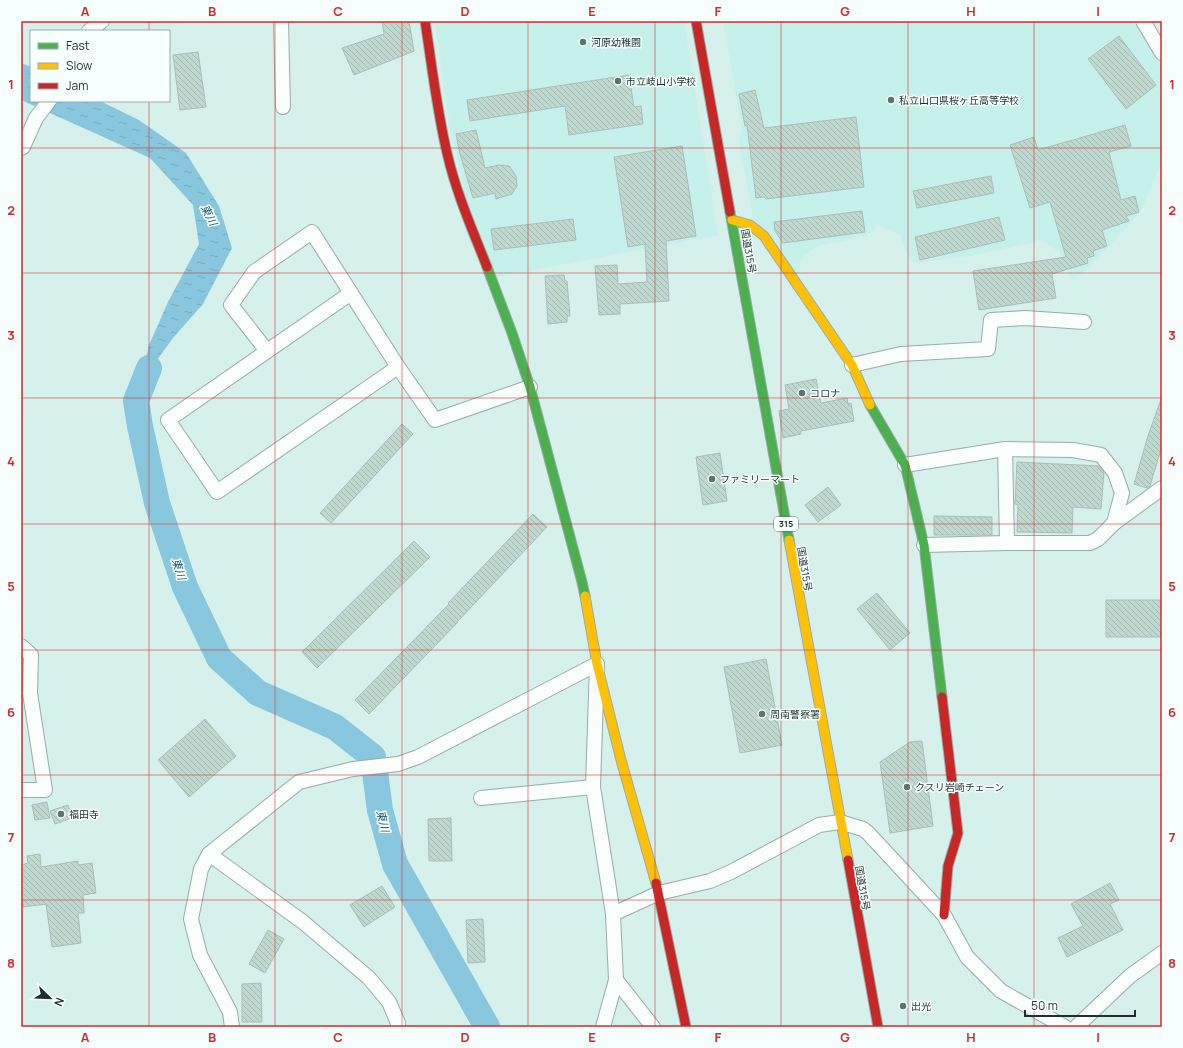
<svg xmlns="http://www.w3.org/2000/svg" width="1183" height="1048" font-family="Manrope,'Noto Sans JP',sans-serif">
<defs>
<pattern id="water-ripples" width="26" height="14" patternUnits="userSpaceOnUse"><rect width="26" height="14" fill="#88c7de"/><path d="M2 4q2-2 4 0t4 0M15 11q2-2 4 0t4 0" fill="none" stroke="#75abbf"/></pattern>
<pattern id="building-back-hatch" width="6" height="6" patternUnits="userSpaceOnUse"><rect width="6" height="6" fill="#bfd9d1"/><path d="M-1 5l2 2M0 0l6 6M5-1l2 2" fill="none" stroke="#a4bbb4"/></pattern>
</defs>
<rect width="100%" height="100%" fill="#d6f0ec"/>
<g fill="#c6f0ea">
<polygon points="435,21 684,21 718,235 496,277 465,194 450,128"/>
<polygon points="723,21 1133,21 1162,65 1162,161 1141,211 1090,267 1072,280 1059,252 1041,239 1033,243 970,256 914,263 909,258 900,235 877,225 873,231 864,237 820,245 804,255 800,263 798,285 753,218 739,141 742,129"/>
</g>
<polygon fill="url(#water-ripples)" points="21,63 31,67 31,101 100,101 139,120 186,153 219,206 232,248 203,304 173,338 154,364 136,401 149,345 168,302 199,244 193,205 150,158 21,100"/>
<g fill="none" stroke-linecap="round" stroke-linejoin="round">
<polyline stroke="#88c7de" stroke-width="26" points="149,368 136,401 140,426 157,503 185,587 219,658 258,693 335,727 373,757 380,810 395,864 487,1027"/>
</g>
<g fill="url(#building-back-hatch)" stroke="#abbdb8">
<polygon points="382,21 409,21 414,51 354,75 342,48 384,34"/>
<polygon points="1119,36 1156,85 1126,109 1088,59"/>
<polygon points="198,52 206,107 180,110 173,55"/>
<polygon points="629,75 634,107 641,106 643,124 569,135 565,106 470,121 467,100"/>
<polygon points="755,90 764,128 856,117 864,187 766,199 764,197 756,198 747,125 745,126 739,94"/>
<polygon points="1125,125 1131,146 1109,152 1121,200 1135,196 1139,212 1126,216 1129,221 1102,230 1107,246 1093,251 1094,256 1087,258 1088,263 1052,274 1056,298 979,310 973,271 1066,257 1050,202 1030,208 1010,145 1034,137 1038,150"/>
<polygon points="476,130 485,168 499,165 509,166 516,176 517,186 512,194 496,199 495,193 473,198 460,154 456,134"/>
<polygon points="682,146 696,236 666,241 669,301 620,304 620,314 599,315 595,266 617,265 618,284 647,282 645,244 628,247 614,157"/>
<polygon points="991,176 994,193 917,208 913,191"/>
<polygon points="862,211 865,232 783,243 775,231 774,222"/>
<polygon points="999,217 1005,240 920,260 915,237"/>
<polygon points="573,219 576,240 494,250 491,229"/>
<polygon points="564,275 565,281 567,281 570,316 567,316 567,322 548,324 545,276"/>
<polygon points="816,379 821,403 847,398 848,404 851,403 854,421 801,431 801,434 783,438 779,411 789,409 785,385"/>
<polygon points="1160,402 1162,402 1162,446 1150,486 1147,488 1134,484 1148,436"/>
<polygon points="402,424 413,434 331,523 320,513"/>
<polygon points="720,453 727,501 703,505 696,457"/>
<polygon points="1017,462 1099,466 1104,472 1101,509 1073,507 1072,533 1017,532 1018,505 1015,504"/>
<polygon points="828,487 841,505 818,522 805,505"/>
<polygon points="533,514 547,527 457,622 458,622 369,714 355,700 449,604 448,603"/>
<polygon points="934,516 992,517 992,535 934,535"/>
<polygon points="414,541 430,557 317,668 302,652"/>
<polygon points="877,593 910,633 890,650 857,609"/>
<rect x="1106" y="600" width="56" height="37"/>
<polygon points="766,659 782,745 740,753 724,667"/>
<polygon points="205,719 236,756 189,797 158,760"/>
<polygon points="922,741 933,826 890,833 880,762 910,742"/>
<polygon points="47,802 50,818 35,820 32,805"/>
<polygon points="68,805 72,818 55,824 50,811"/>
<polygon points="451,818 452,861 429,861 428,819"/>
<polygon points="40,854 41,867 78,861 78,865 92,863 96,893 83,895 84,913 78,913 81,943 52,947 46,904 23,907 23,904 21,904 21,865 28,863 27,856"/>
<polygon points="1110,883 1119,900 1110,904 1123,930 1067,957 1058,938 1083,926 1071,904"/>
<polygon points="382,886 395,907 364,927 350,905"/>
<polygon points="483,919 485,962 468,963 466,920"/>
<polygon points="268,930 284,939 265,973 249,964"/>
<polygon points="261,983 262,1022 242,1022 242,984"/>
</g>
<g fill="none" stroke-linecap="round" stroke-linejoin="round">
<g stroke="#98aca9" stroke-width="16">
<g id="street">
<polyline points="281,21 283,107"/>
<polyline points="1143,21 1162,53"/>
<polyline points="89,31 102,21"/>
<polyline points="21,148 23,147 36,118 49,101"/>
<polyline points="351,293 168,420 217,492 398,367"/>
<polyline points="267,351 231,305 254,272 312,232 398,367 435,420 530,387"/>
<polyline points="852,365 901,354 988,349 991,320 1025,318 1084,322"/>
<polyline points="1005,449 1007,543"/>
<polyline points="905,465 1005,449 1073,450 1101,455 1115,473 1122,493 1114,523"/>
<polyline points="924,545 1007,543 1090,543 1098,539 1114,523 1162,488"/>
<polyline points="21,646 31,655 30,693 45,790 21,790"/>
<polyline points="481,798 593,787"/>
<polyline points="209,854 303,922 369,978 389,1002 398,1023 398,1027"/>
<polyline points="613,914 659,893 710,881 731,872 819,825 840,822 863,829 868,833 944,915 967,957 1001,991 1065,1027"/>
<polyline points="616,980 653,1027"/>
<polyline points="232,1027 230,1012 200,955 191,919 201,869 209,854 299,782 353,769 398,764 418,757 597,664 593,787 613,914 616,980 603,1027"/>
<polyline points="1076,1027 1130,976 1162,953"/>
</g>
</g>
<g stroke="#98aca9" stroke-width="11">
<g id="fast">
<polyline points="730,212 789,540"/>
<polyline points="487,267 512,333 530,387 582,582 585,596"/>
<polyline points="870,405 905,465 924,545 942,697"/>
</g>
</g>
<g stroke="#98aca9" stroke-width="11">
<g id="slow">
<polyline points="732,220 750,225 764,236 852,365 870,405"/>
<polyline points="789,540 848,860"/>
<polyline points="585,596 597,664 621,760 656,883"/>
</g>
</g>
<g stroke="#98aca9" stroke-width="11">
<g id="jam">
<path d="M425 21C432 66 437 113 448 157 457 195 473 231 487 267"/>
<polyline points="696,21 730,212"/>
<polyline points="942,697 958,833 948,866 944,915"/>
<polyline points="848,860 878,1027"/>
<polyline points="656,883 686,1027"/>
</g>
</g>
<use href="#street" stroke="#f9fdfc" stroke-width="14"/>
<use href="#fast" stroke="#4caf50" stroke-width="9"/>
<use href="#slow" stroke="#ffc107" stroke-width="9"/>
<use href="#jam" stroke="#c62828" stroke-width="9"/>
</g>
<path fill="none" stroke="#d62828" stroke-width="1" stroke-opacity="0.55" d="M149 21V31M275 21V1027M402 21V1027M528 21V1027M655 21V1027M781 21V1027M908 21V1027M1034 21V1027M149 101V1027M21 148H1162M21 273H1162M21 398H1162M21 524H1162M21 650H1162M21 775H1162M21 900H1162"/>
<g fill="#5e7370" stroke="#f6fffd" stroke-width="1.5">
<circle cx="583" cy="42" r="4"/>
<circle cx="618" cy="81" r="4"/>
<circle cx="891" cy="100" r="4"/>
<circle cx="802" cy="393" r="4"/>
<circle cx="712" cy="479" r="4"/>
<circle cx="762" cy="714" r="4"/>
<circle cx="907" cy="787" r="4"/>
<circle cx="61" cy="814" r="4"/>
<circle cx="903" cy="1006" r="4"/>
</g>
<g text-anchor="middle" stroke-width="3" stroke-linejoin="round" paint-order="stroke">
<rect fill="#f6fffd" stroke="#5f6e6c" stroke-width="1" x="774" y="517" width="24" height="14" rx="3"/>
<g font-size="9" font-weight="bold" fill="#1e302e">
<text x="786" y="527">315</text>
</g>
<g font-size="10" fill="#1e302e" stroke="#f6fffd" text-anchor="start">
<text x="591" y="46">河原幼稚園</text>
<text x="626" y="85">市立岐山小学校</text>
<text x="899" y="104">私立山口県桜ヶ丘高等学校</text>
<text x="810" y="397">コロナ</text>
<text x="720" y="483">ファミリーマート</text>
<text x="770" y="718">周南警察署</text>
<text x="915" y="791">クスリ岩崎チェーン</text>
<text x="69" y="818">福田寺</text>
<text x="911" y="1010">出光</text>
</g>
<g font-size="10" fill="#1e302e" stroke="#f6fffd">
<text transform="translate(749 251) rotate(80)" y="4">国道315号</text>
<text transform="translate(805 569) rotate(80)" y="4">国道315号</text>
<text transform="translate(863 888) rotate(80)" y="4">国道315号</text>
</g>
<g font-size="11" font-style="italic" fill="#1a5972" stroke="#f6fffd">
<text transform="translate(209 215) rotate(63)" y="4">東川</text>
<text transform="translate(179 569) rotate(72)" y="4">東川</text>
<text transform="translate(383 821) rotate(76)" y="4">東川</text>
</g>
</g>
<rect width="1183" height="1048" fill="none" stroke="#f6fffd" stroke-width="44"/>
<rect x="30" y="30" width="140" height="72" fill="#f6fffd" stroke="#a0acaa"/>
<rect x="38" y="43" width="20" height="6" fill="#4caf50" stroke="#a0acaa"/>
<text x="66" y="50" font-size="12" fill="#1e302e">Fast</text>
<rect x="38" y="63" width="20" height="6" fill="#ffc107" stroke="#a0acaa"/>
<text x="66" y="70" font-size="12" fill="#1e302e">Slow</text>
<rect x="38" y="83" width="20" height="6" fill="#c62828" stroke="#a0acaa"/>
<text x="66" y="90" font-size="12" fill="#1e302e">Jam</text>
<g transform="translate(50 998) rotate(113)" stroke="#f6fffd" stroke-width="3" paint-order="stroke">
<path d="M0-3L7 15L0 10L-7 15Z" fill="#1e302e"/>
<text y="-6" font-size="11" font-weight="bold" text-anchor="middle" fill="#1e302e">N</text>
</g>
<path d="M1025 1010v6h110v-6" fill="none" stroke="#1e302e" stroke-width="2"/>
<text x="1031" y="1010" font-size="12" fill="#1e302e" stroke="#f6fffd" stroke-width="3" paint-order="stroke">50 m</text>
<rect x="22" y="22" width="1139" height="1004" fill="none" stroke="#d62828" stroke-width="1.5"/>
<g font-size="13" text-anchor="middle" font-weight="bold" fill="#d62828">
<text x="85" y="16">A</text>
<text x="212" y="16">B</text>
<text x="338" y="16">C</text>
<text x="465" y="16">D</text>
<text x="592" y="16">E</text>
<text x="718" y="16">F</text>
<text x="845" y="16">G</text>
<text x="971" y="16">H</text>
<text x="1098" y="16">I</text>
<text x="11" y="89">1</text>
<text x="1172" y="89">1</text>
<text x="11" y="215">2</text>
<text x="1172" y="215">2</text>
<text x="11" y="340">3</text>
<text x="1172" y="340">3</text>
<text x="11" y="466">4</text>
<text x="1172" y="466">4</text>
<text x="11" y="591">5</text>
<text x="1172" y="591">5</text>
<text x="11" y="717">6</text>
<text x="1172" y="717">6</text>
<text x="11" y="842">7</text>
<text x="1172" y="842">7</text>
<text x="11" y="968">8</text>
<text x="1172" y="968">8</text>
<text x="85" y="1042">A</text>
<text x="212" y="1042">B</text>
<text x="338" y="1042">C</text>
<text x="465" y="1042">D</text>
<text x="592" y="1042">E</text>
<text x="718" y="1042">F</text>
<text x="845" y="1042">G</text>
<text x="971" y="1042">H</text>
<text x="1098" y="1042">I</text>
</g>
</svg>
